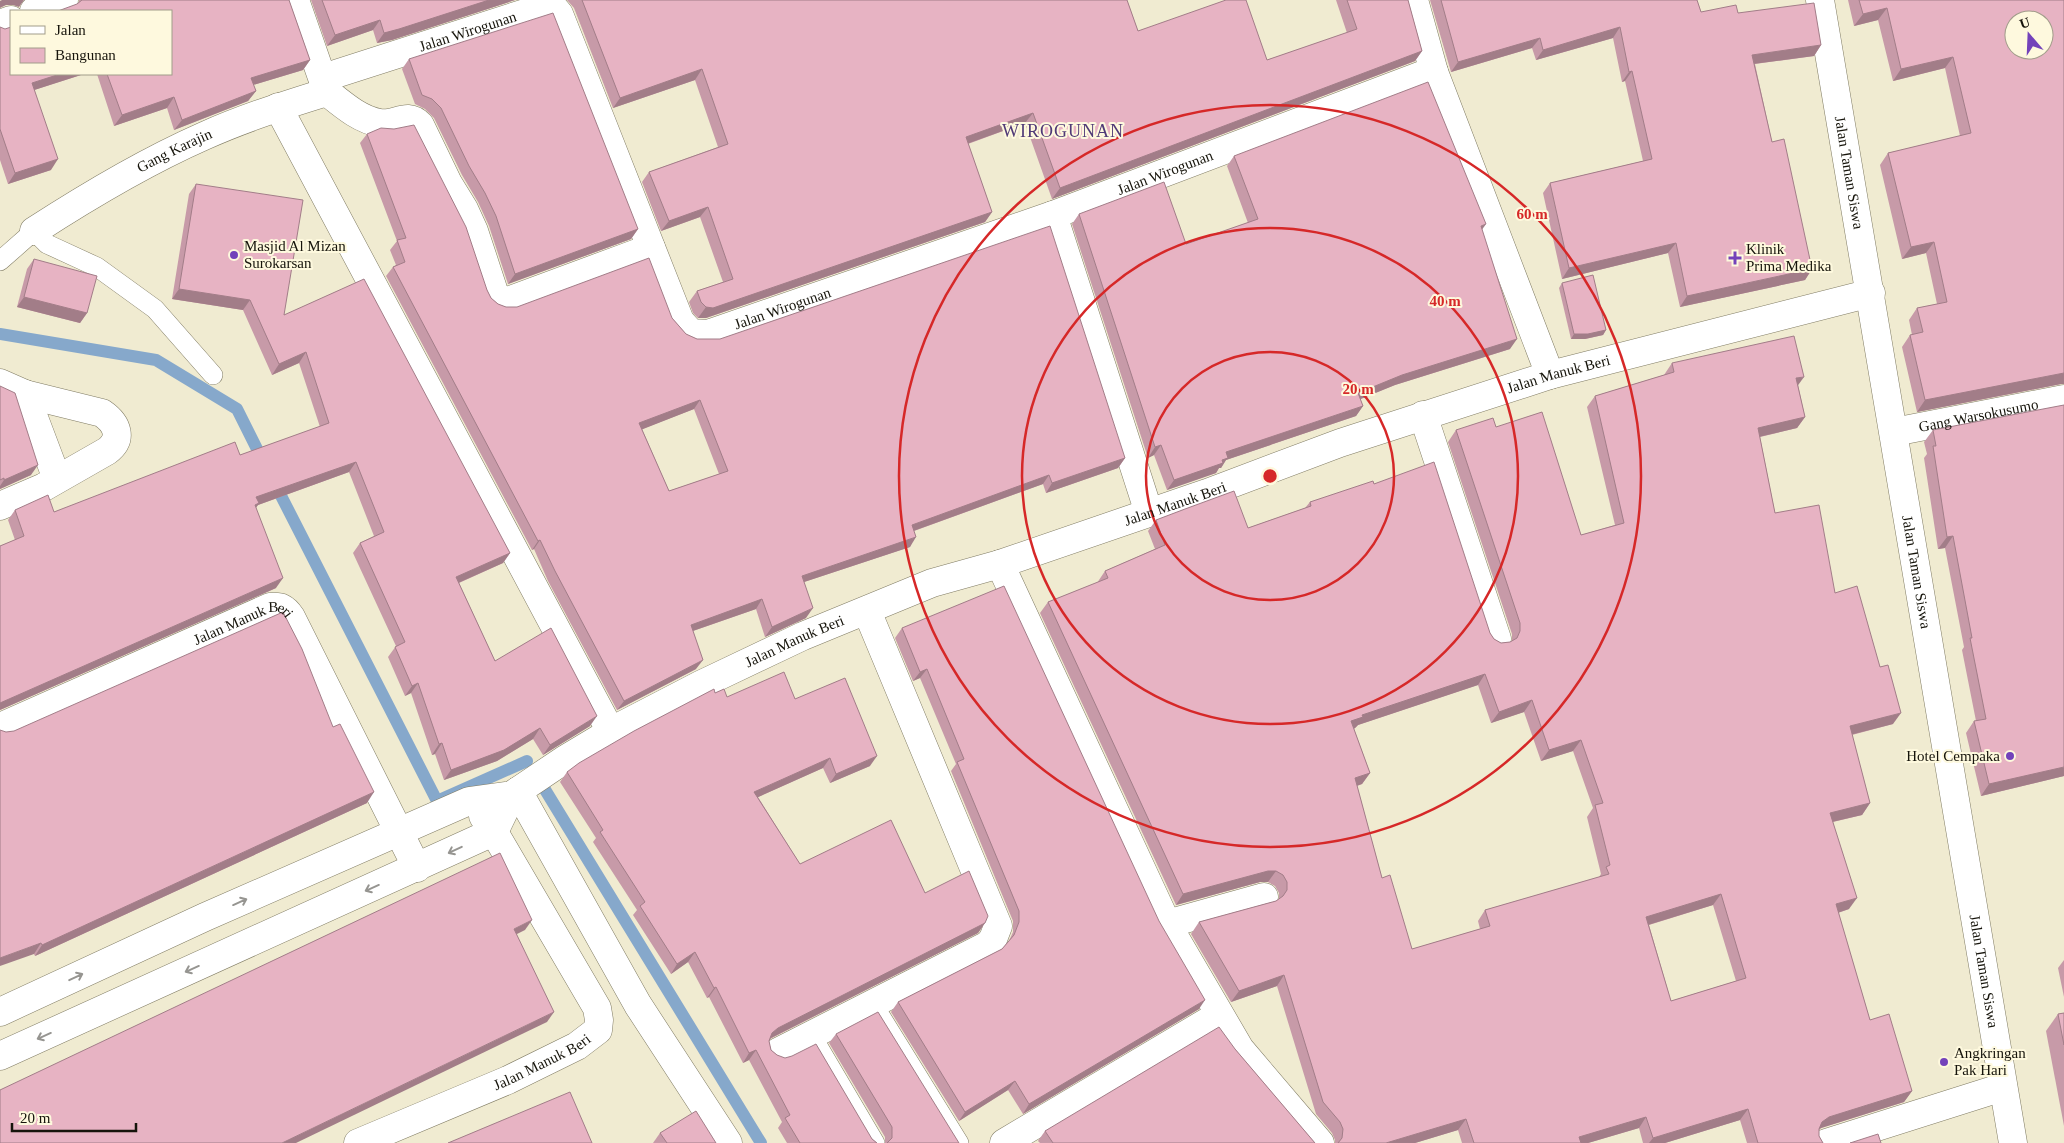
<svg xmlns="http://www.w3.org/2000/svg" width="2064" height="1143" font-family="Georgia,serif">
<rect width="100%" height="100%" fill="#f0ebd1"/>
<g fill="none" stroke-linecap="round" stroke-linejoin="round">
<g stroke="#86a8cb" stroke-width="12">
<polyline points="0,334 156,360 237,409 265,465"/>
<polyline points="274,482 437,801 527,761"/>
<polyline points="544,788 761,1143"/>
</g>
<g stroke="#807c64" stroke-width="20">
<g id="service">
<polyline points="0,261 34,231 47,244 97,267 155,309 213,375"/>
<polyline points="873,1004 959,1143"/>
<polyline points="812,1036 875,1143"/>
</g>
</g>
<g stroke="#807c64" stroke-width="29">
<g id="minor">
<polyline points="295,0 327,92"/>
<polyline points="1414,0 1434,72 1550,375"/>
<polyline points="34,11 64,0"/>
<polyline points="0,24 11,20"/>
<path id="s1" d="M323 78 544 7 554 8 559 14 680 321 691 333 708 334 1053 215 1422 75 1434 72"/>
<path d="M327 92C342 104 360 120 380 123 395 126 407 111 420 125L448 183 464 209 474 231 494 292 498 299 505 302 651 248"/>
<polyline points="278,107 611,732"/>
<polyline points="1053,215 1149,513"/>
<path id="s2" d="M34 231C88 196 145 162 204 136 244 118 285 105 327 92"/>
<path d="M0 383 25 394 102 413C118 424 123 439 107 451L44 487 0 506"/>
<polyline points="25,394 57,479"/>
<polyline points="1423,415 1497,639"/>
<path id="s3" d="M1894 432 2064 399"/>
<polyline points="1000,564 1167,924 1240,1049 1320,1143"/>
<path id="s4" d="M0 727 270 607C281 606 285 608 291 617L417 868"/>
<polyline points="518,791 638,1005 728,1143"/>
<polyline points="1167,924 1264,897"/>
<path id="s5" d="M0 1012 205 917 469 801 512 795 564 760 619 727 700 685 803 636 932 583 1000 564 1207 493 1340 443 1550 375 1871 293"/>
<polyline points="778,1052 988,945 993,939 998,926 867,611"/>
<polyline points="0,1056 491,833 494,832 512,795"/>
<path id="s6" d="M358 1143 508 1080 577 1046 598 1030 599 1020 597 1008 494 832 483 816"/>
<polyline points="1004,1143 1219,1015"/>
<polyline points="1826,1143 2003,1087"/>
</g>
</g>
<g stroke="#807c64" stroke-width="29">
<g id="secondary">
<path id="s7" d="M1820 0 2013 1143"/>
</g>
</g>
<use href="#service" stroke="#fff" stroke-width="19"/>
<use href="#minor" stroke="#fff" stroke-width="28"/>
<use href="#secondary" stroke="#fff" stroke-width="28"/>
</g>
<g fill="#c79aa8" fill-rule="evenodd">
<polygon points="79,0 289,0 310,60 303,70 253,85 256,91 248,101 174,130 167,108 114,126 97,74 171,74 77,4 79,2"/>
<polygon points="311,0 515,0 392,40 377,43 373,30 327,46"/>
<polygon points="567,0 1127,0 1138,31 1267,60 1347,33 1336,0 1408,0 1422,51 1415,61 1052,199 1025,123 968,144 992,212 985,222 706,318 698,318 693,313 689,302 697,291 723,282 700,217 661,231 642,182 649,172 718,147 695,80 613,108 574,8"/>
<polygon points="1430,0 1697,0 1701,12 1738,13 1821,45 1814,56 1755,64 1772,142 1812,269 1805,280 1680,307 1668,253 1562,279 1543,193 1550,183 1643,161 1625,81 1622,82 1613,38 1536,60 1532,48 1451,72"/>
<polygon points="1848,0 2064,0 2064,384 2061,384 1917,412 1902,347 1910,335 1912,335 1909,320 1917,308 1937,304 1926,253 1902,259 1880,165 1888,153 1960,136 1945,68 1893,81 1878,20 1854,26"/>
<polygon points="0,27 11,74 84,74 34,90 51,170 8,184 0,160"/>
<polygon points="409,59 638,229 631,239 508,284 489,226 478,202 462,175 434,118 425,109 415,104 402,69"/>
<path d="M367 134 487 290 491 298 498 304 506 307 672 318 686 334 697 339 1125 458 1118 468 1046 493 1043 484 914 531 910 547 804 582 806 618 765 637 756 609 693 631 696 669 617 710 548 581 534 549 532 550 386 276 393 267 396 265 390 250 397 241 360 143ZM694 409 719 474 669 491 642 429Z"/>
<polygon points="1234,156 1482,230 1510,349 1395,385 1360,399 1363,406 1356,416 1226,460 1221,468 1219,468 1216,473 1167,490 1154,455 1148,458 1072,224 1079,214 1186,244 1248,223 1227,166"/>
<polygon points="196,184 284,315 510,553 503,563 459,583 495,661 590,726 543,755 533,739 497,761 444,780 435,754 432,755 411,693 405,696 388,657 396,646 353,553 360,543 374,536 349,472 258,505 256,507 276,588 0,710 0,546 15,540 8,520 15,510 54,512 240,455 320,427 299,363 272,375 243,310 172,299 189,194"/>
<polygon points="34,259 87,313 80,323 17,307 27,269"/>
<polygon points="1562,283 1606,330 1603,335 1585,339 1571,339 1559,288"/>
<path d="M1672 363 1798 385 1805 417 1797 428 1760 437 1775 513 1835 593 1893 724 1852 735 1870 803 1862 815 1833 822 1849 909 1838 913 1870 1020 1912 1091 1904 1102 1821 1128 1819 1130V1136L1823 1143H1747L1740 1120 1665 1143H1643L1639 1128 1588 1143H1462L1458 1130 1415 1143H1335V1140L1332 1133 1316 1114 1277 986 1231 1002 1191 934 1199 922 1276 901 1279 899V893L1275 886 1268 882H1260L1176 905 1040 613 1048 602 1097 583 1105 571 1155 549 1148 531 1156 520 1248 528 1305 508 1310 502 1374 484 1490 633 1494 639 1501 643 1510 642 1512 641V634L1448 442 1456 430 1496 427 1581 535 1615 525 1587 407 1595 396 1664 375ZM1478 685 1491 723 1524 712 1541 761 1573 751 1593 808 1587 817 1601 874 1599 877 1485 910 1478 921 1480 929 1412 949 1382 878 1357 786 1362 784 1370 773 1354 729 1358 725ZM1713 905 1736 981 1671 1001 1649 925Z"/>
<polygon points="0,386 31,475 0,489"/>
<polygon points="1933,430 2064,776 1981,796 1966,733 1974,721 1976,721 1962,650 1964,647 1945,548 1938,549 1924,458 1927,454 1924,442"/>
<polygon points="902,628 1199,1009 1023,1114 1008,1090 959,1121 891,1012 898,1002 1002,949 1009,941 1013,932 1013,921 951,771 956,764 920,678 913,681 895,638"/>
<polygon points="715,693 727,697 795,699 870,766 830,783 823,768 758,797 800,864 925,893 985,923 978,933 770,1039 769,1041 771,1050 777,1055 877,1143 787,1143 778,1128 782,1122 749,1060 743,1063 709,997 707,998 688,962 671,974 633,915 637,910 593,842 596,838 560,782 567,772"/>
<polygon points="333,727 367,803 35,956 34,954 6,732"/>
<polygon points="2064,960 2064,997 2058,968"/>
<polygon points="2064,1013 2064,1126 2046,1031 2058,1014"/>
<polygon points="836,1034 959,1143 885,1143 885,1137 829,1043"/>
<polygon points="1235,1049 1315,1143 1040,1143 1038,1141 1045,1131"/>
<polygon points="660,1133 716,1143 653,1143"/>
</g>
<g fill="#a27d88">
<polygon points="2,0 24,0 19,7 13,5 6,5 0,8 0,1"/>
<polygon points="489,0 515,0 392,40 377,43 384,33"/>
<polygon points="1887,8 1878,20 1854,26 1863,14"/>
<polygon points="380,20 373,30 327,46 335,35"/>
<polygon points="1620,27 1613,38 1536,60 1543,50"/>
<polygon points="1540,38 1532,48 1451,72 1458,62"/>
<polygon points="1821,45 1814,56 1745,65 1752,55"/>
<polygon points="1422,51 1415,61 1052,199 1060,188"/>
<polygon points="1953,57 1945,68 1893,81 1901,69"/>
<polygon points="310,60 303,70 243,88 251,78"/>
<polygon points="702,69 695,80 613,108 620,98"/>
<polygon points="1632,71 1625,81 1622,82 1629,72"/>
<polygon points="60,74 84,74 25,93 32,83"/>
<polygon points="256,91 248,101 174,130 182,120"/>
<polygon points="174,97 167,108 114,126 122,115"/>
<polygon points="1033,113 1025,123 958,147 966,137"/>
<polygon points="58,159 51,170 8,184 15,173"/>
<polygon points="708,207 700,217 661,231 669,221"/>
<polygon points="992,212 985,222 706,318 698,318 706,307"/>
<polygon points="1486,224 1479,234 1481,226"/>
<polygon points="638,229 631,239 508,284 515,274"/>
<polygon points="1934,242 1926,253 1902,259 1911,247"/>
<polygon points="1676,243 1668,253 1562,279 1569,268"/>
<polygon points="1812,269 1805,280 1680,307 1687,296"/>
<polygon points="179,289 250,300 243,310 172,299"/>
<polygon points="24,297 87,313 80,323 17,307"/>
<polygon points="1606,330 1603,335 1585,339 1571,339 1574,334"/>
<polygon points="1517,339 1510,349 1395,385 1351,403 1358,393 1402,375"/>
<polygon points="306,352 299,363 272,375 279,364"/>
<polygon points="2064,373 2064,384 2061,384 1917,412 1925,400"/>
<polygon points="1804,377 1796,388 1796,378"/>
<polygon points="700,400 694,409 633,433 639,423"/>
<polygon points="1363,406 1356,416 1226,460 1221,468 1219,468 1216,473 1167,490 1174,480 1226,452"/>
<polygon points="1805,417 1797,428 1750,439 1758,428"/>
<polygon points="1161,445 1154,455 1148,458 1155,447"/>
<polygon points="1125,458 1118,468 1046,493 1052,483"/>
<polygon points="356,462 349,472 258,505 252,513 256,497"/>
<polygon points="38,465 31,475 0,489 0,486 4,480"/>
<polygon points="1049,475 1043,484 905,534 912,525"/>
<polygon points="1953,536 1945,548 1938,549 1947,537"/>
<polygon points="916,537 910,547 795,585 802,576"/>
<polygon points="540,540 534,549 532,550 538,541"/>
<polygon points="510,553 503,563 449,587 456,577"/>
<polygon points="283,578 276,588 0,710 0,703"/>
<polygon points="762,599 756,609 684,634 691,625"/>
<polygon points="813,608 806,618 765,637 772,627"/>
<polygon points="703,660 696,669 617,710 624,701"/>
<polygon points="927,669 920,678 913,681 920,672"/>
<polygon points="1485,674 1478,685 1358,725 1355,728 1343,732 1351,721 1362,715"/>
<polygon points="418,683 411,693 405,696 412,686"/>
<polygon points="1532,700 1524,712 1491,723 1499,712"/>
<polygon points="1901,713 1893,724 1842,737 1850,726"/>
<polygon points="597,716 590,726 543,755 550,745"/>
<polygon points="540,728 533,739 497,761 444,780 451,770"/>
<polygon points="1581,740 1573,751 1541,761 1549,750"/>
<polygon points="442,743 435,754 432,755 439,744"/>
<polygon points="877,756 870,766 830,783 836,774"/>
<polygon points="830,758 823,768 747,802 754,792"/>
<polygon points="2064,767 2064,776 1981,796 1989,784"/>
<polygon points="1370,773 1362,784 1347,789 1355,778"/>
<polygon points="374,792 367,803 35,956 42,945"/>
<polygon points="1870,803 1862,815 1823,824 1830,813"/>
<polygon points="1268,871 1276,871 1268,882 1260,882 1176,905 1183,894"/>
<polygon points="1721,894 1713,905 1638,928 1646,917"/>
<polygon points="1857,898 1849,909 1828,916 1836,904"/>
<polygon points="532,920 525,930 507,939 514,929"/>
<polygon points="985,923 978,933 771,1038 765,1043 772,1033 778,1028"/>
<polygon points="41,943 34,954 0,966 0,958"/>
<polygon points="695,952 688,962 671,974 677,964"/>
<polygon points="1284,975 1277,986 1231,1002 1239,991"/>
<polygon points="716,987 709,997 707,998 714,988"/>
<polygon points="1205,1000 1199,1009 1023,1114 1029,1104"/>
<polygon points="554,1012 547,1022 296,1143 282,1143"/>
<polygon points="756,1050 749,1060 743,1063 749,1053"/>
<polygon points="1015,1081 1008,1090 959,1121 965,1112"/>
<polygon points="1912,1091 1904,1102 1821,1128 1814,1133 1822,1122 1829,1117"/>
<polygon points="1748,1109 1740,1120 1665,1143 1649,1143 1653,1138"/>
<polygon points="1646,1117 1639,1128 1588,1143 1575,1143 1579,1137"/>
<polygon points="1466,1119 1458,1130 1415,1143 1386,1143"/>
</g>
<g fill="#e7b3c3" stroke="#a27d88" fill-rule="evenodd">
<polygon points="82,0 289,0 310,60 251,78 256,91 182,120 174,97 122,115 107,74 171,74 171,11 58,11 77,4"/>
<polygon points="322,0 489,0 399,29 384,33 380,20 335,35"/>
<polygon points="582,0 1127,0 1138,31 1226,0 1246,0 1267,60 1357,29 1347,0 1408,0 1422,51 1060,188 1033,113 966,137 992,212 713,308 706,307 701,302 697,291 733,279 708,207 669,221 649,172 728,144 702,69 620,98"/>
<polygon points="1441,0 1697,0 1701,12 1736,5 1738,13 1814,3 1821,45 1752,55 1772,142 1784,139 1812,269 1687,296 1676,243 1569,268 1550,183 1652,159 1632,71 1629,72 1620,27 1543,50 1540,38 1458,62"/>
<path d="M1859 0H2064V373L1925 400 1910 335 1923 332 1917 308 1947 302 1934 242 1911 247 1888 153 1971 133 1953 57 1901 69 1887 8 1863 14ZM2014 20H2044V50H2014Z"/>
<polygon points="553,13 638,229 515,274 496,216 485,193 469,166 441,108 432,99 422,95 409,59"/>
<polygon points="0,27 5,29 11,27 11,74 60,74 32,83 58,159 15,173 0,129"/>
<polygon points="1428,82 1486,224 1481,226 1517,339 1402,375 1358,393 1363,406 1226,452 1228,458 1222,460 1223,463 1174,480 1161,445 1155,447 1079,214 1164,182 1186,244 1258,219 1234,156"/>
<path d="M414 125 466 227 487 290 491 298 498 304 506 307H517L649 258 672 318 686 334 697 339H720L1050 226 1125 458 1052 483 1049 475 912 525 916 537 802 576 813 608 772 627 762 599 691 625 703 660 624 701 555 571 540 540 538 541 393 267 405 262 397 240 406 238 367 134 381 128 394 129ZM700 400 728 471 669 491 639 423Z"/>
<polygon points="196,184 303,200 284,315 364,279 510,553 456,577 495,661 551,628 597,716 550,745 540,728 504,750 451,770 442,743 439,744 418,683 412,686 395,647 405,642 360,543 384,532 356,462 256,497 259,503 255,505 283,578 0,703 0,546 24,536 15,510 48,495 54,512 235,442 240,455 329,423 306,352 279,364 250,300 179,289"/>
<polygon points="34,259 97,276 87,313 24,297"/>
<polygon points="1593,275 1606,330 1588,334 1574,334 1562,283"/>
<path d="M1794 336 1804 377 1796 378 1805 417 1758 428 1775 513 1819 505 1835 593 1857 586 1880 667 1888 665 1901 713 1850 726 1870 803 1830 813 1857 898 1836 904 1870 1020 1889 1014 1912 1091 1829 1117 1822 1122 1819 1129V1136L1823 1143H1758L1748 1109 1653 1138 1646 1117 1579 1137 1581 1143H1474L1466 1119 1386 1143H1338L1342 1138 1343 1129 1340 1122 1323 1102 1284 975 1239 991 1199 922 1276 901 1283 896 1287 890V882L1283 875 1276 871H1268L1183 894 1048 602 1108 578 1105 571 1165 545 1156 520 1185 509 1234 491 1248 528 1311 506 1310 502 1373 481 1374 484 1434 462 1490 633 1494 639 1501 643 1510 642 1517 638 1520 631V623L1456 430 1493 418 1496 427 1542 412 1581 535 1624 523 1595 396 1674 372 1672 363ZM1485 674 1499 712 1532 700 1549 750 1581 740 1603 803 1595 805 1610 865 1606 867 1609 874 1485 910 1490 926 1412 949 1390 875 1382 878 1355 778 1370 773 1351 721 1363 717 1362 715ZM1721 894 1746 978 1671 1001 1646 917Z"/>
<polygon points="0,386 15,393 38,465 4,480 4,478 0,480"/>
<polygon points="2064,405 2064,767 1989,784 1974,721 1986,719 1970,638 1972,638 1953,536 1947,537 1933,446 1936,446 1933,430"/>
<polygon points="1004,586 1159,921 1205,1000 1029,1104 1015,1081 965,1112 898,1002 1002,949 1014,935 1019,922 1019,911 957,762 964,759 927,669 920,672 902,628"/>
<polygon points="283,612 302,649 333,727 340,724 374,792 42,945 41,943 0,958 0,730 6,732 14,731"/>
<polygon points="784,672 795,699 845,678 877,756 836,774 830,758 754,792 800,864 891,820 925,893 969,871 988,916 985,923 778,1028 772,1033 769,1041 771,1050 777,1055 785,1058 792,1056 816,1044 872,1139 877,1143 800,1143 785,1118 790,1115 756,1050 749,1053 716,987 714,988 695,952 677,964 640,906 645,902 600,832 603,830 567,772 579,763 634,731 714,689 715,693 724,689 727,697"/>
<polygon points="500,853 532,920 514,929 554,1012 282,1143 0,1143 0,1090"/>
<polygon points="878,1012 959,1143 887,1143 892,1138 892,1127 836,1034"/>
<polygon points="2064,1013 2064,1045 2058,1014"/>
<polygon points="1219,1027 1235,1049 1315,1143 1053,1143 1045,1131"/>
<polygon points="570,1092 592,1143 448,1143"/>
<polygon points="696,1111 716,1143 667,1143 660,1133"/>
<polygon points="1878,1134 1881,1143 1850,1143"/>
</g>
<defs><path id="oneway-shaft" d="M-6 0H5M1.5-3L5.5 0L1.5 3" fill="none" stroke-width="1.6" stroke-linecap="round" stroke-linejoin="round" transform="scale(1.25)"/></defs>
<g stroke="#969591">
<use href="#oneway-shaft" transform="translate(455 850) rotate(155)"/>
<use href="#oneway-shaft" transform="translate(372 888) rotate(156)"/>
<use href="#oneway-shaft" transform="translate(240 902) rotate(-24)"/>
<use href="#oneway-shaft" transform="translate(192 969) rotate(156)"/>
<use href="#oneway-shaft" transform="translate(76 977) rotate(-25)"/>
<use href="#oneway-shaft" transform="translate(44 1036) rotate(156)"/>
</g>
<g fill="none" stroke="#d62828" stroke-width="2.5">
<circle cx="1270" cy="476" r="124"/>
<circle cx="1270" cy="476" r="248"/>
<circle cx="1270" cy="476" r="371"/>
</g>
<g fill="#7342ba" stroke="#fef9de" stroke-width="2">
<circle cx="234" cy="255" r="5"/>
<path d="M1732.5 250.5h5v5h5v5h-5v5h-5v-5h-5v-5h5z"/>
<circle cx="2010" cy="756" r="5"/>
<circle cx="1944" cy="1062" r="5"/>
</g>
<g text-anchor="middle" stroke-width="4" stroke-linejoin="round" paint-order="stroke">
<g font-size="15" fill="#16140b" stroke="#fef9de">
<text dy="5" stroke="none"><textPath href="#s1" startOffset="152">Jalan Wirogunan</textPath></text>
<text dy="5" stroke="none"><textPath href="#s2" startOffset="162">Gang Karajin</textPath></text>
<text dy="5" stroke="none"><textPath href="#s1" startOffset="1098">Jalan Wirogunan</textPath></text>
<text dy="5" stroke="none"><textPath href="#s7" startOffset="175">Jalan Taman Siswa</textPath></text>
<text dy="5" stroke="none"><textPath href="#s1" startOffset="692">Jalan Wirogunan</textPath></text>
<text dy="5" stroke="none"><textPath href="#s5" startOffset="1690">Jalan Manuk Beri</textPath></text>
<text dy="5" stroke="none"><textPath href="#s3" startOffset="86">Gang Warsokusumo</textPath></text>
<text dy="5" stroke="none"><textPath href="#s5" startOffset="1285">Jalan Manuk Beri</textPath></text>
<text dy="5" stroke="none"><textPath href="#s7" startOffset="580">Jalan Taman Siswa</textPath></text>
<text dy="5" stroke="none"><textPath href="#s4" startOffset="266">Jalan Manuk Beri</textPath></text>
<text dy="5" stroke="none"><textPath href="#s5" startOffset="880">Jalan Manuk Beri</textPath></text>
<text dy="5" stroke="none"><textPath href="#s7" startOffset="985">Jalan Taman Siswa</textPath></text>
<text dy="5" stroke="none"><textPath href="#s6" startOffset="201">Jalan Manuk Beri</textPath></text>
</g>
<g font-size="15" fill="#16140b" stroke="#fef9de" text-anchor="start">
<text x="244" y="251">Masjid Al Mizan<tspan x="244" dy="17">Surokarsan</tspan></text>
<text x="1746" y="254">Klinik<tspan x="1746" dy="17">Prima Medika</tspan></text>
<text x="2000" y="761" text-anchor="end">Hotel Cempaka</text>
<text x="1954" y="1058">Angkringan<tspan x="1954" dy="17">Pak Hari</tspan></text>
</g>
<g font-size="18" letter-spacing="1" fill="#503a77" stroke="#fef9de">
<text x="1063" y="137">WIROGUNAN</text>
</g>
</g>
<circle cx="1270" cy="476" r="8" fill="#d62828" stroke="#fef9de" stroke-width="2.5"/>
<g font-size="15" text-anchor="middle" font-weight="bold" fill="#d62828" stroke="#fef9de" stroke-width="4" stroke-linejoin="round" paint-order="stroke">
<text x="1532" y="219">60 m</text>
<text x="1445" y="306">40 m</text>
<text x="1358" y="394">20 m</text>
</g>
<rect x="10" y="10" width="162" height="65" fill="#fef9de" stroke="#a19d8a"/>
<rect x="20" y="26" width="25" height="8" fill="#ffffff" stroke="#a19d8a"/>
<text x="55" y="35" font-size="15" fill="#16140b">Jalan</text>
<rect x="20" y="48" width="25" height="15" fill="#e7b3c3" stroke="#a19d8a"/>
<text x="55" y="60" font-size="15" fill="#16140b">Bangunan</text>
<g transform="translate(2029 35) rotate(341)"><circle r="24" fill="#fef9de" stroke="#a19d8a"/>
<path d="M0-4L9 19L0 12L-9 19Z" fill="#7342ba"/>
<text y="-8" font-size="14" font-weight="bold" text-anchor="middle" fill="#16140b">U</text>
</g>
<path d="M12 1123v8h124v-8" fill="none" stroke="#16140b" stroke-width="2.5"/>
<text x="20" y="1123" font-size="15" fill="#16140b" stroke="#fef9de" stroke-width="4" paint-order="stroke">20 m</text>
</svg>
